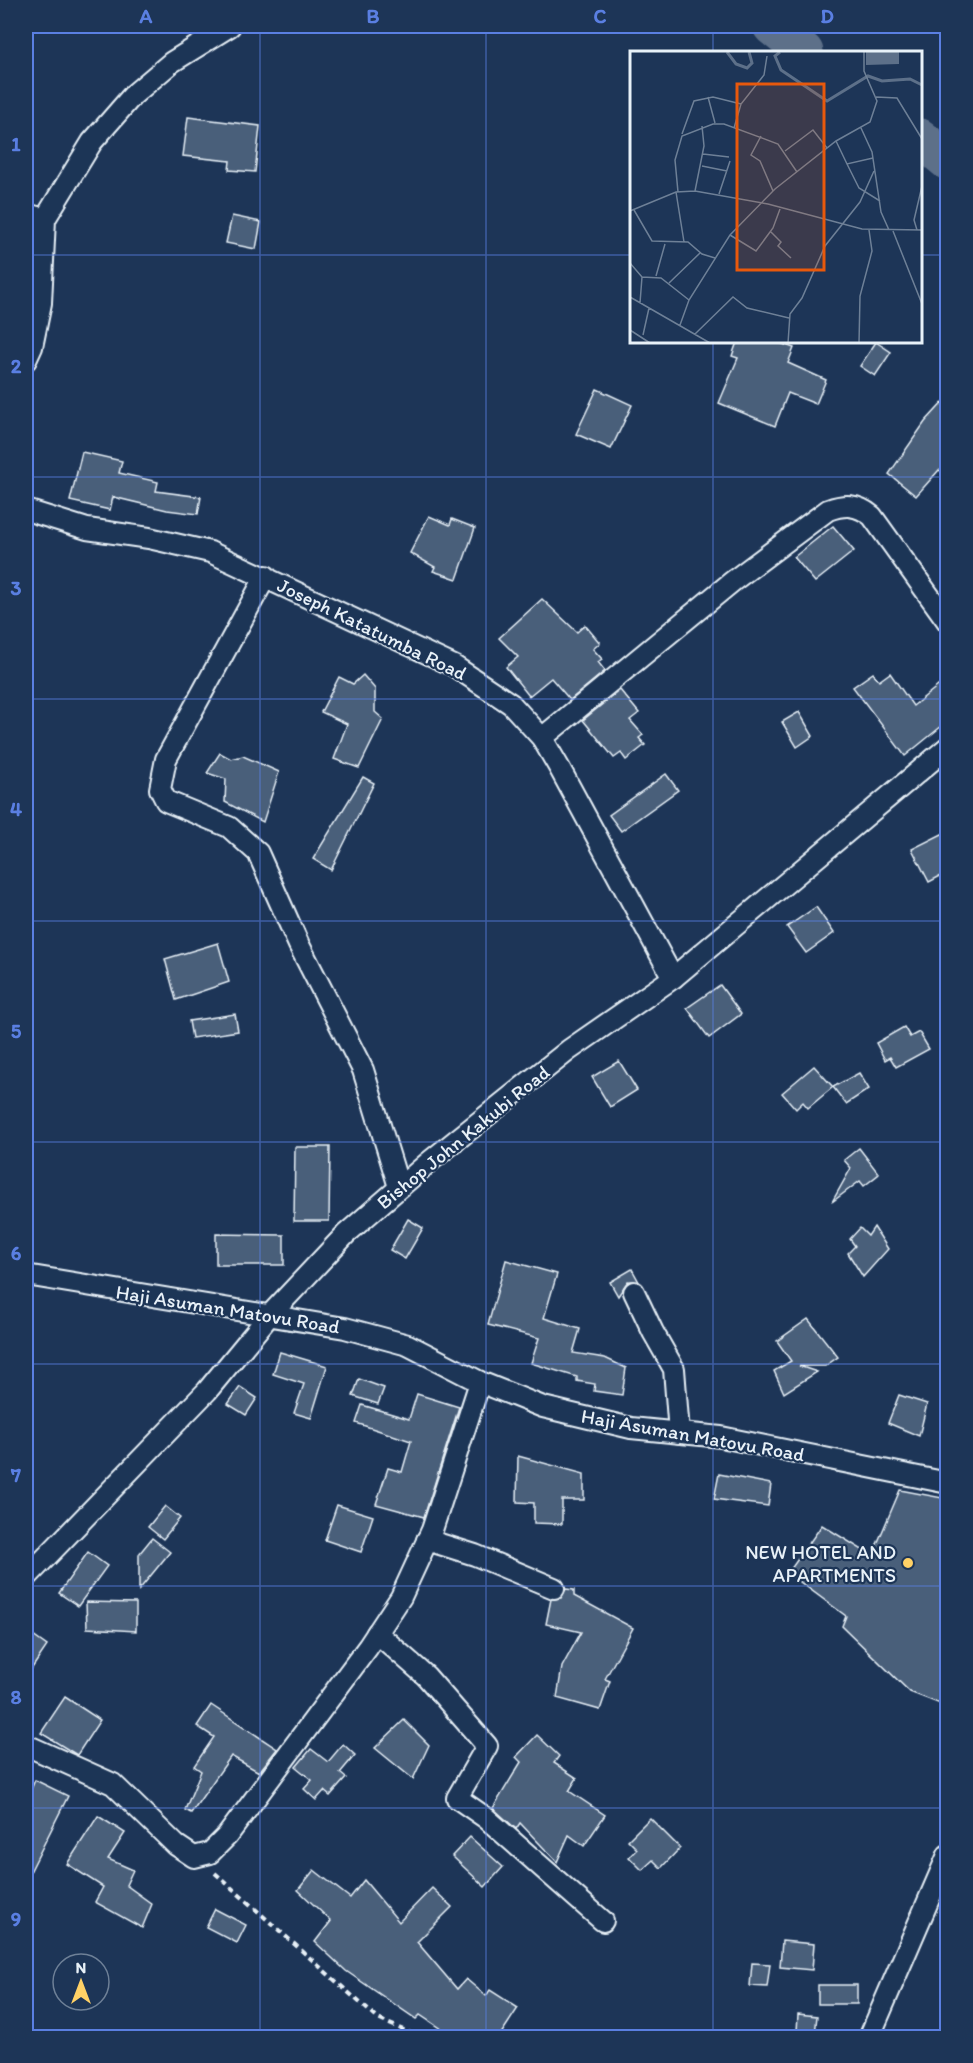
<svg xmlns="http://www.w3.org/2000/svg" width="973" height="2063" font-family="Itim,sans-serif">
<rect width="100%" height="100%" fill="#1d3557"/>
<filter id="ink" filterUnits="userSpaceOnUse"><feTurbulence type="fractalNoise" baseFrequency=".0167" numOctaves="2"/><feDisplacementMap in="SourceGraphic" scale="12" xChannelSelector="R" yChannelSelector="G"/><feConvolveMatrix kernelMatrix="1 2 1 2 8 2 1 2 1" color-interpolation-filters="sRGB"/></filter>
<g filter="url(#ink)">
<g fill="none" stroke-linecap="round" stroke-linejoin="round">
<g stroke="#5d7089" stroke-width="39">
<polyline points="772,26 804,52"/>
<polyline points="920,138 948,161"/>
</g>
</g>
<g fill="#495e7a" stroke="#e8f1f8" stroke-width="1.5">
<polygon points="188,117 260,126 255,172 229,170 230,161 183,156"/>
<polygon points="232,216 261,222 256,249 226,243"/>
<polygon points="737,342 777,342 794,348 788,363 826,380 816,404 788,393 775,426 719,403 738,358 732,356"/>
<polygon points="876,342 891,352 875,376 860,366"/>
<polygon points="597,389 632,405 611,449 576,434"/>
<polygon points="948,397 948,476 939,470 916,496 889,474 925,422"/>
<polygon points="82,452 122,461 119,473 158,482 156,491 201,497 198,514 167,510 113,497 110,510 70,501"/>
<polygon points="429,516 450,525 452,519 475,528 457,579 433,571 435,567 410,553"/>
<polygon points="833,526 854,551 815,582 794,557"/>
<polygon points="542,599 577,632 585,625 600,643 593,649 602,659 598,662 605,671 570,700 551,678 529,696 506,667 518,657 499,638"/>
<polygon points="873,673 879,681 890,673 913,706 948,678 948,721 905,756 853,687"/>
<polygon points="363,675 375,689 375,712 383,719 359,768 334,759 347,724 321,712 339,677 353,684"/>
<polygon points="620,690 639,713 630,720 643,735 639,738 645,745 626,760 621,753 614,758 583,720"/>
<polygon points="799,712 813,736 797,747 782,722"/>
<polygon points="220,753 231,759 243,756 279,772 263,822 225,802 226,779 207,773"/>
<polygon points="666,774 678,790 621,831 609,815"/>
<polygon points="363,777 374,783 331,870 313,859"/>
<polygon points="948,831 948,872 929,882 912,849"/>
<polygon points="816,907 834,933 806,953 787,927"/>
<polygon points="218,943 229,982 176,1000 165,959"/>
<polygon points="720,985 741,1014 709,1038 687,1008"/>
<polygon points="235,1014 238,1031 192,1038 189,1021"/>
<polygon points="904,1027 910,1037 919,1032 929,1049 896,1067 890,1057 885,1060 876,1043"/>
<polygon points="619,1061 637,1090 610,1107 592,1077"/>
<polygon points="814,1066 833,1087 808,1108 803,1102 796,1109 782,1093"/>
<polygon points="859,1073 869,1089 846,1104 833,1087"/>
<polygon points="295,1147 330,1147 329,1221 294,1221"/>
<polygon points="859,1148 879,1174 864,1186 860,1181 832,1202 851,1168 844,1160"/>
<polygon points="408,1219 423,1228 405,1259 390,1250"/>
<polygon points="874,1227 888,1249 863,1277 848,1253 855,1246 850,1239 860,1228 868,1236"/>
<polygon points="216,1234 284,1235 284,1265 216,1265"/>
<polygon points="506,1260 557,1274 544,1318 580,1329 573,1353 605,1358 626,1368 622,1395 594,1391 595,1384 577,1381 577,1377 531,1363 539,1338 488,1325"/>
<polygon points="632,1269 639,1282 628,1281 618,1296 610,1282"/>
<polygon points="808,1319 838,1357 825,1366 799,1366 817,1372 784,1393 774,1371 791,1361 777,1341"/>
<polygon points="280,1352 327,1366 311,1418 294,1413 304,1384 273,1374"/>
<polygon points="359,1379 384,1388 378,1404 353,1396"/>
<polygon points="240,1387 257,1398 246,1415 228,1404"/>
<polygon points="417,1394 459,1407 424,1517 376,1504 388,1468 402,1472 411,1441 356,1423 362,1405 409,1419"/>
<polygon points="899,1395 927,1404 919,1436 888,1423"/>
<polygon points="518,1456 584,1474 584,1500 562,1500 562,1524 534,1523 534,1503 517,1502"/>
<polygon points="719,1474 771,1484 768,1506 714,1499"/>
<polygon points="900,1490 948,1499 948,1707 910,1692 842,1626 846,1616 788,1573 822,1525 872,1556"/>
<polygon points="337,1505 373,1516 361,1552 325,1540"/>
<polygon points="165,1506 180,1518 163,1539 148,1527"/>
<polygon points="152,1538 170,1552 139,1590 139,1554"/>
<polygon points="88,1552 107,1566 78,1606 59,1593"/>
<polygon points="566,1589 574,1590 574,1596 633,1628 605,1679 610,1681 600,1710 557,1698 562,1667 581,1632 546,1624 551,1599 561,1598"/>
<polygon points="86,1602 136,1603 136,1631 87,1628"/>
<polygon points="26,1631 47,1646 26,1677"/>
<polygon points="65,1697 100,1720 77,1755 41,1733"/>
<polygon points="211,1705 277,1749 259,1772 231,1756 191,1813 185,1810 201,1771 194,1766 214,1737 197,1726"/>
<polygon points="404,1720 429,1745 413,1779 375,1748"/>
<polygon points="537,1735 559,1756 554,1763 577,1778 569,1791 605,1815 584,1846 569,1835 557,1862 520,1823 516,1829 493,1808 521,1762 516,1757"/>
<polygon points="343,1744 355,1755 340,1773 346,1778 330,1796 324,1791 316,1800 304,1789 312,1780 296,1767 311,1749 328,1762"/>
<polygon points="35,1780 68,1796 26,1880 26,1801"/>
<polygon points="98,1816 125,1833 108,1859 133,1870 126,1885 152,1904 142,1928 95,1902 103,1887 67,1864"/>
<polygon points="650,1818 680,1848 661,1868 653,1860 642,1870 629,1857 637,1849 628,1840"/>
<polygon points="470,1837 503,1867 485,1887 452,1856"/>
<polygon points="314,1870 350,1898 364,1880 399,1922 432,1888 452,1907 417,1942 457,1989 466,1979 486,1996 490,1990 518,2008 499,2037 453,2037 420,2015 416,2019 346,1971 315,1942 331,1921 298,1890"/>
<polygon points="215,1909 246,1925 237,1943 206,1927"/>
<polygon points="782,1941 814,1944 812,1970 780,1967"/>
<polygon points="752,1963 770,1964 767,1987 750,1986"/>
<rect x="818" y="1985" width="39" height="19"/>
<polygon points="798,2014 817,2016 815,2034 797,2032"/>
</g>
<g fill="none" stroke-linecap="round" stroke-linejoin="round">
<g stroke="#e8f1f8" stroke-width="24">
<g id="street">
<polyline points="26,214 45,219"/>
<polyline points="26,360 32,347 41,303 45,219 92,142 133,95 172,62 230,26"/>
<polyline points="26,510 87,529 149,538 210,552 454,666 511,704 542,738 560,769 673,978"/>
<polyline points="266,576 166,759 160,789 166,801 229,827 258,853 299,945 363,1070 399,1187"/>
<path d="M542 738 733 581 828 510C845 504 857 504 872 516L948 622"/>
<polyline points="26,1275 345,1328 408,1345 480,1382 543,1407 631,1428 721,1437 948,1483"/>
<polyline points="634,1292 653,1332 674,1369 679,1433"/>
<polyline points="427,1540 475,1555 554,1588"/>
<polyline points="26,1578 207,1391 268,1317 346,1234 429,1162 569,1050 673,978 948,747"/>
<polyline points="377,1633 426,1676 487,1746 457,1798 486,1818 603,1921"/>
<polyline points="26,1745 113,1784 176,1845 194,1857 210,1853 227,1836 368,1647 401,1597 432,1530 480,1382"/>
<polyline points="869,2038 948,1855"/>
</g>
</g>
<polyline stroke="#e8f1f8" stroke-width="4" stroke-dasharray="6 4.5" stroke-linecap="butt" points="215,1873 378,2019 422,2038"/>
<use href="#street" stroke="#1d3557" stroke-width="20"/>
</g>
</g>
<path fill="none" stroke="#5a7fe2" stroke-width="1.5" stroke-opacity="0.55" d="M260 26V2038M486 26V2038M713 26V52M26 255H631M920 255H948M713 342V2038M26 477H948M26 699H948M26 921H948M26 1142H948M26 1364H948M26 1586H948M26 1808H948"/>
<circle fill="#ffd166" stroke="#1d3557" stroke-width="2" cx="908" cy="1563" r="6"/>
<g text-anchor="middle" stroke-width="4.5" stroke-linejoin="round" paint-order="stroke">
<g font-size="20" fill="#e8f1f8" stroke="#1d3557">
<text transform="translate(372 629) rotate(26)" y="7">Joseph Katatumba Road</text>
<text transform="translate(463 1137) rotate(-39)" y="7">Bishop John Kakubi Road</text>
<text transform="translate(228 1309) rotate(9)" y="7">Haji Asuman Matovu Road</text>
<text transform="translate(693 1435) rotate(10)" y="7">Haji Asuman Matovu Road</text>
</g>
<g font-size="20" fill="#e8f1f8" stroke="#1d3557" text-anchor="end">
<text x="896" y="1559">NEW HOTEL AND<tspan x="896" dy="23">APARTMENTS</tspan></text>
</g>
</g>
<g transform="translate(630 51)">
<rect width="292" height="292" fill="#1d3557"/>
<path d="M236 1H269V13L236 14Z" fill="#5d7089"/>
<path fill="none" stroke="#5d7089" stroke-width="3" d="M97 1 106 13 117 17 122 12 119 1M150 1 145 5 151 19 197 50 238 25 252 30 280 28 292 34"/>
<path fill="none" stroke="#6e8097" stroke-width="1.5" d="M78 46 85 72M246 46 267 47 292 88M104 77 111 53 134 24 137 5M231 77 242 101 251 161 259 179M52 83 64 50 83 46 111 53M131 85 121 104 130 110 143 140M206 90 217 113 243 107M155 100 183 79 197 97M73 103 99 106M217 113 229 137 250 150M72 115 97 120M65 140 74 95 72 75M46 141 54 191M48 141 45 109 52 85 83 73H94L148 93 167 121M89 143 100 110M4 159 22 190 58 191 72 203 85 207M0 160 46 141 65 140 138 153 232 178 292 179M287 179 284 169 292 135M263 180 292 253M141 181 151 191 148 195 161 207M100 184 126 200 143 177 150 158M0 212 12 226 10 252M26 225 35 193M12 226 31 227 59 249M39 232 70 202M0 246 80 292M50 274 59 249 100 184 145 138 206 90 240 71 247 50 234 20V1M0 279 20 292M65 283 103 246 117 257 159 267M13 284 19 257M158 292 160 263 172 247 195 195 230 151 244 120M229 292 230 245 242 200 239 179"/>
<path fill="#e8590c" fill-opacity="0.15" stroke="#e8590c" stroke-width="3" d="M107 33H194V219H107Z"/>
<rect width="292" height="292" fill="none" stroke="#e8f1f8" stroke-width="3"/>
</g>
<rect width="973" height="2063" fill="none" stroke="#1d3557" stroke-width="66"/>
<g transform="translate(81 1982)"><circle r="28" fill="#1d3557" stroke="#6e8097" stroke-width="1.5"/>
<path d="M0-4.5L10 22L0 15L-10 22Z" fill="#ffd166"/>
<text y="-9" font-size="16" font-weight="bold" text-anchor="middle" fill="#e8f1f8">N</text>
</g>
<rect x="33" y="33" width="907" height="1997" fill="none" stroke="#5a7fe2" stroke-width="2"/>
<g font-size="20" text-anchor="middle" font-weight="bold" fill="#5a7fe2">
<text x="146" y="23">A</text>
<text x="373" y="23">B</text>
<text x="600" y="23">C</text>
<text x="827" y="23">D</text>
<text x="16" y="151">1</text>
<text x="16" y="373">2</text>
<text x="16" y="595">3</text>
<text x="16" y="816">4</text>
<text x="16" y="1038">5</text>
<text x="16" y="1260">6</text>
<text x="16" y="1482">7</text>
<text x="16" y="1704">8</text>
<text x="16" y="1926">9</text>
</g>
</svg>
